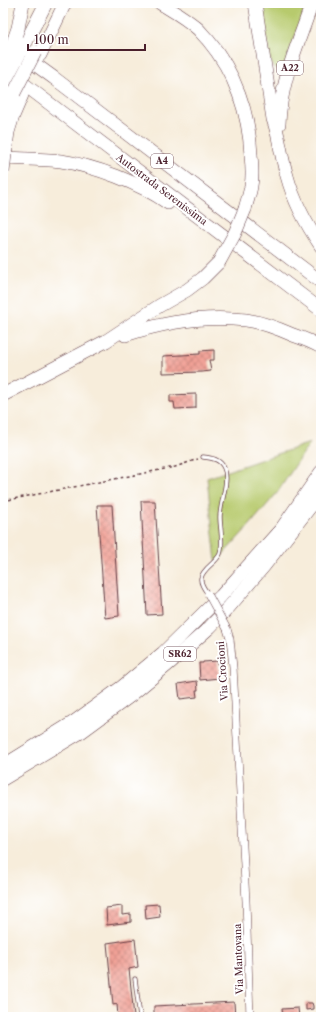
<svg xmlns="http://www.w3.org/2000/svg" width="324" height="1020" font-family="'Libre Caslon Text',serif">
<defs>
<pattern id="building-cross-hatch" width="8" height="8" patternUnits="userSpaceOnUse"><rect width="8" height="8" fill="#f1a196"/><path d="M0 0l8 8M0 8l8-8" fill="none" stroke="#c5837b"/></pattern>
</defs>
<rect width="100%" height="100%" fill="#fff"/>
<filter id="ink" filterUnits="userSpaceOnUse"><feTurbulence type="fractalNoise" baseFrequency=".025" numOctaves="2"/><feDisplacementMap in="SourceGraphic" scale="8" xChannelSelector="R" yChannelSelector="G"/><feConvolveMatrix kernelMatrix="1 2 1 2 8 2 1 2 1" color-interpolation-filters="sRGB"/></filter>
<filter id="wash" filterUnits="userSpaceOnUse"><feTurbulence type="fractalNoise" baseFrequency=".012" numOctaves="4" result="noise"/><feDisplacementMap in="SourceGraphic" scale="16" xChannelSelector="R" yChannelSelector="G"/><feGaussianBlur stdDeviation="0.9" result="paint"/><feColorMatrix in="noise" values="0 0 0 0 0 0 0 0 0 0 0 0 0 0 0 0 0 1.4 0 .05"/><feComposite in="paint" operator="in"/></filter>
<g filter="url(#wash)">
<rect width="100%" height="100%" fill="#f7eddb"/>
<g fill="#b7ca6d" stroke="#80744c">
<path d="M259 3H307L284 68C278 71 274 68 271 64Z"/>
<polygon points="310,443 277,493 249,526 216,562 207,478"/>
</g>
<g id="blocks">
<g fill="url(#building-cross-hatch)">
<polygon points="214,350 214,360 209,360 211,371 202,372 163,373 163,356 200,354 200,351"/>
<polygon points="196,394 196,408 175,409 174,402 170,402 170,395"/>
<polygon points="141,501 155,501 162,614 147,615"/>
<polygon points="97,505 112,505 119,616 105,618"/>
<polygon points="218,661 219,678 200,680 199,663 203,663 203,662"/>
<polygon points="197,681 198,690 196,690 197,697 180,699 178,684"/>
<polygon points="159,904 160,917 146,919 145,905"/>
<polygon points="122,906 122,915 131,914 131,922 107,925 106,908"/>
<polygon points="135,939 138,967 129,969 134,1017 118,1017 117,1004 113,1005 107,943"/>
<polygon points="234,1002 235,1017 154,1017 154,1006"/>
<polygon points="306,1003 312,1003 313,1006 313,1009 306,1010"/>
<polygon points="298,1008 299,1017 283,1017 282,1009"/>
</g>
</g>
</g>
<g filter="url(#ink)">
<use href="#blocks" fill-opacity="0" stroke="#643e45" stroke-width="1"/>
<g fill="none" stroke-linecap="round" stroke-linejoin="round">
<g stroke="#643e45" stroke-width="5">
<g id="lane">
<path d="M203 457C212 458 220 459 224 468 230 480 220 503 220 517 220 529 224 542 220 554 216 563 203 568 201 578 200 584 205 590 208 594"/>
<polyline points="135,979 140,1017"/>
</g>
</g>
<g stroke="#643e45" stroke-width="8">
<polyline id="street" points="227,629 230,639 233,667 246,901 250,1017"/>
</g>
<g stroke="#643e45" stroke-width="14">
<g id="highway">
<path d="M160 3C173 11 186 18 198 29 201 32 204 36 208 40 235 72 249 113 251 155 252 165 253 176 251 186 250 193 247 201 245 209"/>
<path d="M255 3 273 119C275 125 277 131 278 137 281 150 283 163 287 176 294 202 306 224 321 246"/>
<polyline points="18,28 23,3"/>
<polyline points="3,41 54,78 321,282"/>
<polyline points="26,42 46,3"/>
<polyline points="40,55 65,3"/>
<polyline points="12,75 321,310"/>
<polyline points="3,115 14,93"/>
<path d="M279 124C280 82 299 42 312 3"/>
<polyline points="5,154 8,132 13,116 22,95"/>
<path d="M3 158C22 159 42 159 61 161 95 166 140 183 168 203"/>
<path d="M125 335C164 322 205 315 246 320 261 322 279 329 293 335 302 338 312 342 321 347"/>
<polyline points="3,395 106,341 159,306 187,290 203,278 219,262"/>
<polyline points="3,766 74,722 122,687 163,653 221,596 282,528 321,472"/>
<polyline points="3,779 81,732 130,696 172,661 210,627 229,607 264,566 310,507 321,491"/>
</g>
</g>
<polyline stroke="#643e45" stroke-width="1.5" stroke-dasharray="3 3" stroke-linecap="butt" points="3,501 175,467 198,459"/>
<use href="#lane" stroke="#fff" stroke-width="3.5"/>
<use href="#street" stroke="#fff" stroke-width="7"/>
<use href="#highway" stroke="#fff" stroke-width="13"/>
<g stroke="#643e45" stroke-width="8" stroke-linecap="butt">
<polyline id="street-bridge" points="208,594 227,629"/>
</g>
<g stroke="#643e45" stroke-width="14" stroke-linecap="butt">
<g id="highway-bridge">
<polyline points="4,68 18,28"/>
<polyline points="4,83 26,42"/>
<polyline points="14,93 35,52"/>
<polyline points="3,172 5,154"/>
<polyline points="219,262 235,233 245,209"/>
</g>
</g>
<use href="#street-bridge" stroke="#fff" stroke-width="7"/>
<use href="#highway-bridge" stroke="#fff" stroke-width="13"/>
</g>
</g>
<g text-anchor="middle" stroke-width="4" stroke-linejoin="round" paint-order="stroke">
<g fill="#fff" stroke="#80626b" stroke-width="1">
<rect x="277" y="61" width="26" height="14" rx="3"/>
<rect x="151" y="154" width="22" height="14" rx="3"/>
<rect x="164" y="647" width="32" height="14" rx="3"/>
</g>
<g font-size="9" font-weight="bold" fill="#4a1f2b">
<text x="290" y="71">A22</text>
<text x="162" y="164">A4</text>
<text x="180" y="657">SR62</text>
</g>
<g font-size="10" fill="#4a1f2b" stroke="#fff">
<text transform="translate(162 189) rotate(37)" y="4">Autostrada Serenissima</text>
<text transform="translate(222 671) rotate(-94)" y="4">Via Crocioni</text>
<text transform="translate(238 959) rotate(-92)" y="4">Via Mantovana</text>
</g>
</g>
<rect width="324" height="1020" fill="none" stroke="#fff" stroke-width="16"/>
<path d="M28 44v6h117v-6" fill="none" stroke="#4a1f2b" stroke-width="2"/>
<text x="34" y="44" font-size="12" fill="#4a1f2b" stroke="#ffffff" stroke-width="3" paint-order="stroke">100 m</text>
</svg>
